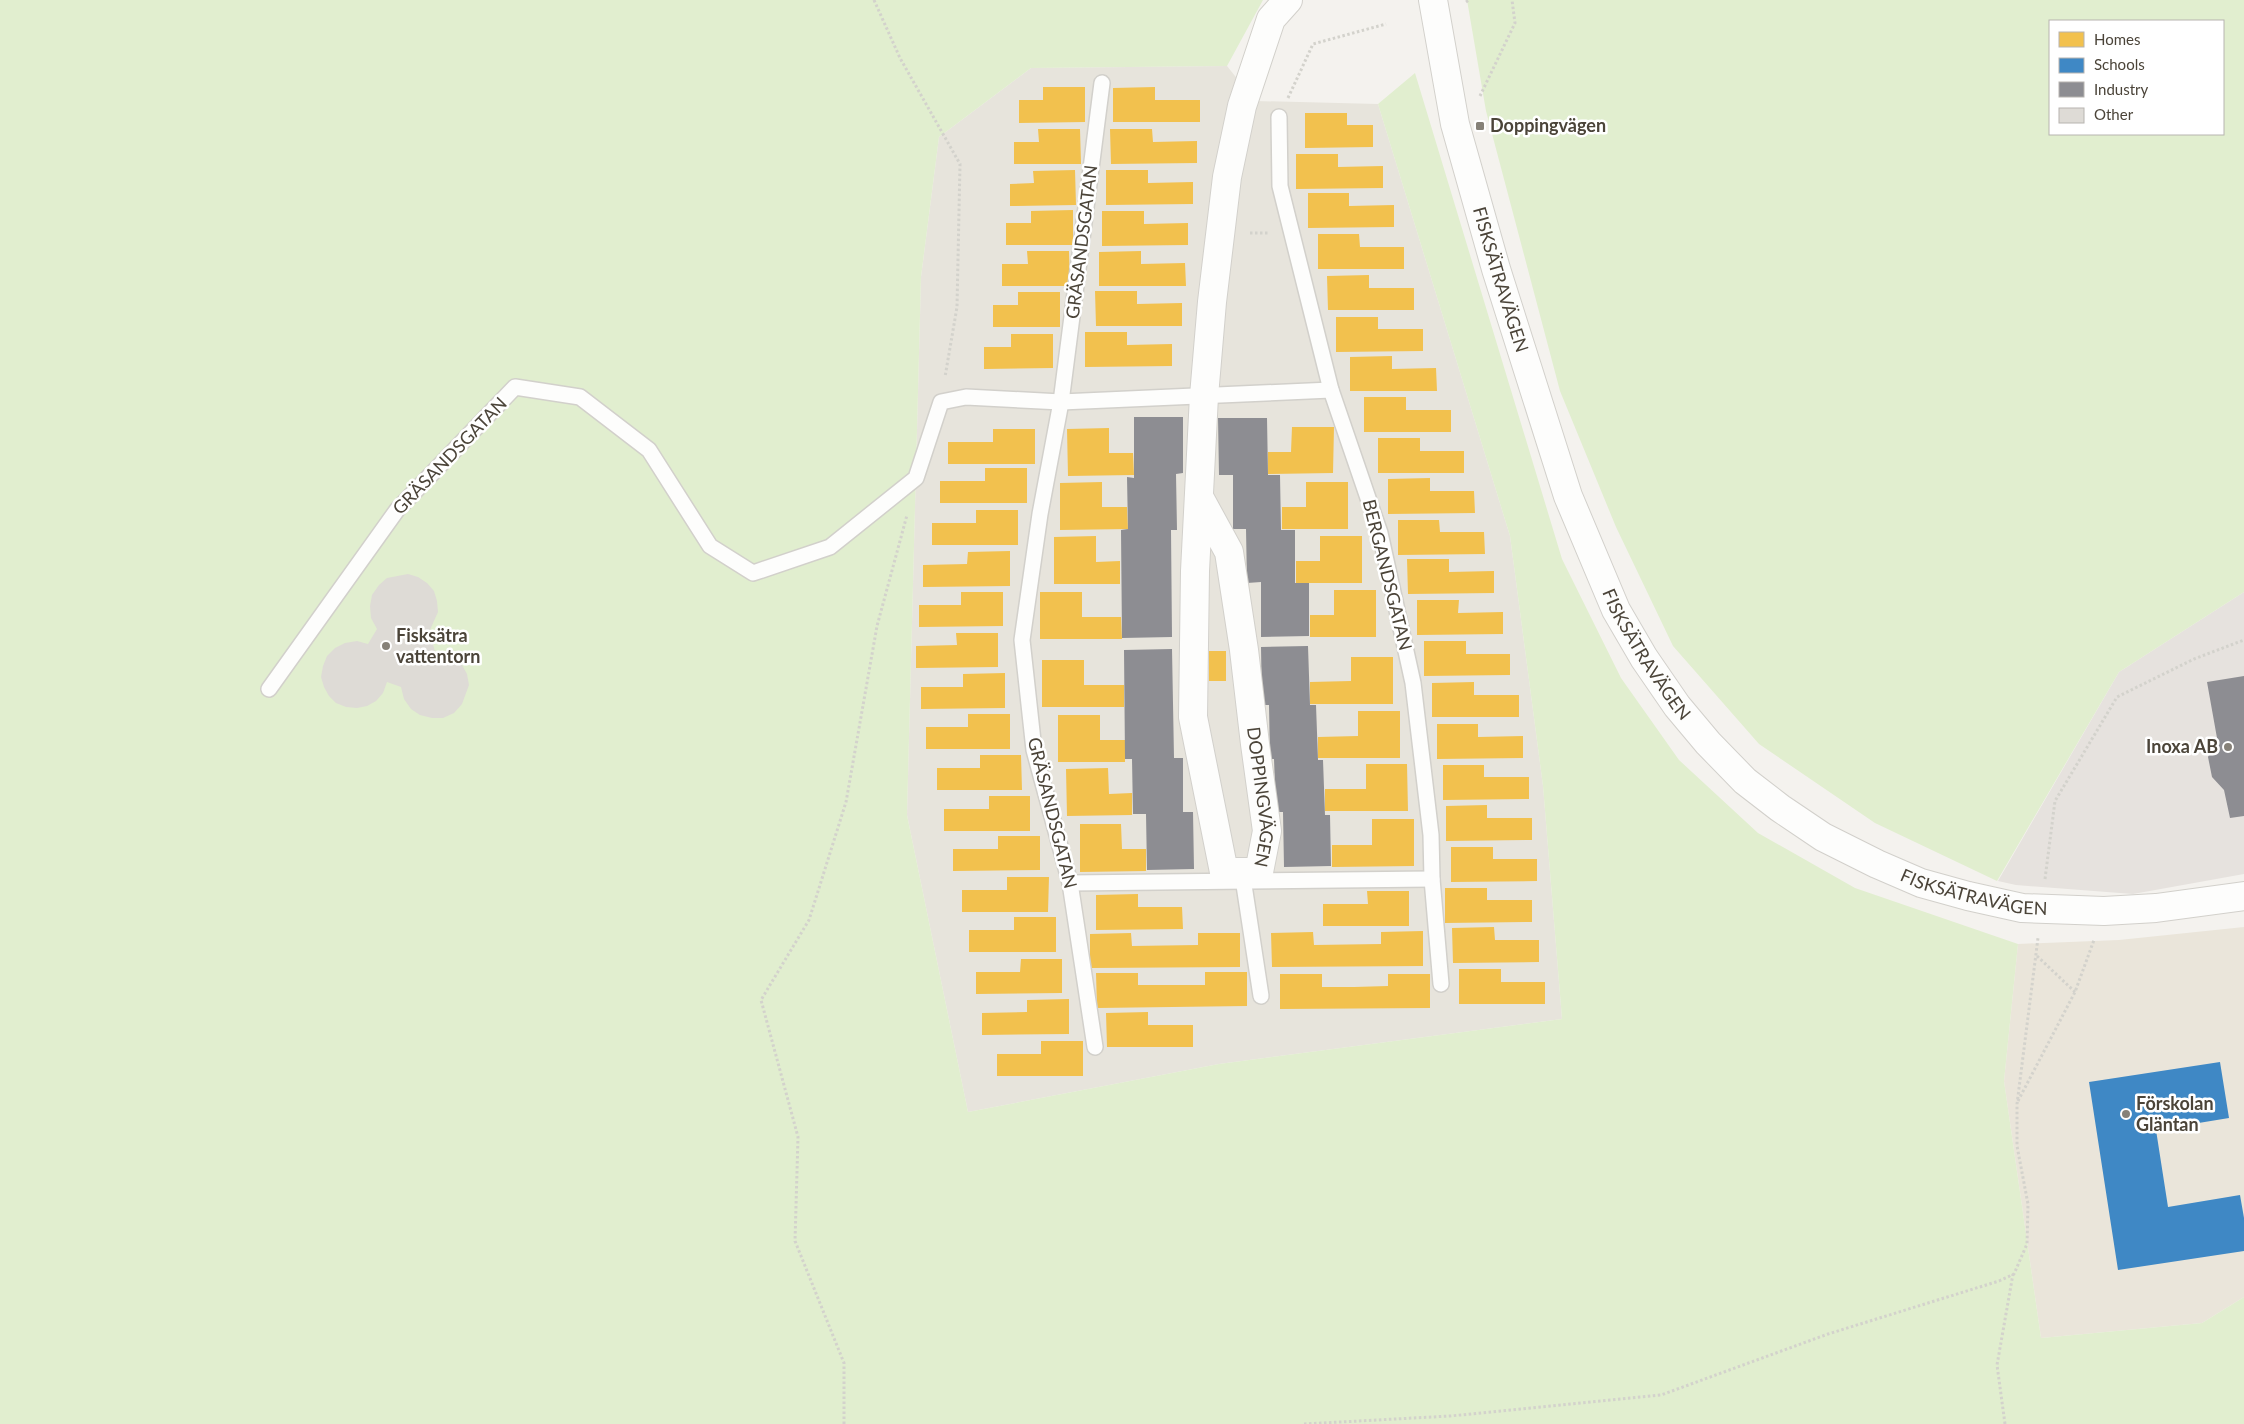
<svg xmlns="http://www.w3.org/2000/svg" width="2244" height="1424" font-family="Lato,sans-serif">
<rect width="100%" height="100%" fill="#f4f2ee"/>
<polygon fill="#e7e4dc" points="1227,66 1255,101 1378,104 1510,536 1543,786 1562,1019 1219,1064 968,1112 907,815 921,277 939,137 1031,68"/>
<polygon fill="#e6e2de" points="2244,592 2244,874 2133,894 2016,885 1998,881 2119,672"/>
<polygon fill="#eae5da" points="2244,927 2244,1297 2202,1323 2041,1338 2004,1081 2018,944 2119,940"/>
<g fill="#e1eecf" fill-rule="evenodd">
<polygon points="0,0 1263,0 1227,66 1031,68 939,137 921,277 907,815 968,1112 1219,1064 1562,1019 1543,786 1510,536 1378,104 1415,73 1562,559 1621,678 1679,760 1758,833 1855,888 2018,944 2004,1081 2041,1338 2202,1323 2244,1297 2244,1424 0,1424"/>
<path d="M1467 0H2244V592L2119 672 1997 881 1875 823 1759 744 1673 646 1616 527 1560 391 1486 111ZM2223 21V134H2050V21Z"/>
</g>
<g fill="#f2c14e">
<polygon points="1043,87 1085,87 1085,122 1019,123 1019,100 1043,100"/>
<polygon points="1155,87 1155,100 1200,100 1200,122 1113,122 1113,88"/>
<polygon points="1305,113 1347,113 1347,125 1373,125 1373,147 1305,148"/>
<polygon points="1038,129 1080,129 1081,164 1014,164 1014,142 1039,142"/>
<polygon points="1110,129 1152,129 1153,142 1197,141 1197,163 1111,164"/>
<polygon points="1296,154 1338,154 1338,167 1383,166 1383,188 1296,189"/>
<polygon points="1075,170 1076,205 1010,206 1010,184 1034,183 1033,171"/>
<polygon points="1106,170 1148,170 1148,183 1193,182 1193,204 1106,205"/>
<polygon points="1308,193 1349,193 1349,206 1394,205 1394,227 1308,228"/>
<polygon points="1073,210 1073,245 1006,245 1006,223 1031,223 1031,211"/>
<polygon points="1102,211 1144,211 1144,224 1188,223 1188,245 1102,246"/>
<polygon points="1318,234 1359,234 1360,247 1404,247 1404,269 1318,269"/>
<polygon points="1027,251 1069,251 1070,286 1002,286 1002,264 1028,264"/>
<polygon points="1141,251 1141,264 1185,263 1186,286 1099,286 1099,252"/>
<polygon points="1369,275 1369,288 1414,288 1414,310 1328,310 1327,276"/>
<polygon points="1095,291 1137,291 1137,304 1182,303 1182,326 1096,326"/>
<polygon points="1018,292 1060,292 1060,327 993,327 993,305 1018,305"/>
<polygon points="1336,317 1378,317 1378,329 1423,329 1423,351 1336,352"/>
<polygon points="1085,332 1127,332 1127,345 1172,344 1172,366 1085,367"/>
<polygon points="1011,334 1053,334 1053,368 984,369 984,347 1011,347"/>
<polygon points="1392,356 1392,369 1436,368 1437,391 1350,391 1350,357"/>
<polygon points="1364,397 1406,397 1406,410 1451,410 1451,432 1364,432"/>
<polygon points="1292,427 1334,427 1333,473 1268,474 1268,452 1291,452"/>
<polygon points="1109,428 1109,453 1133,453 1134,475 1068,476 1067,429"/>
<polygon points="993,429 1035,429 1035,464 948,464 948,442 993,442"/>
<polygon points="1378,438 1420,438 1420,451 1464,451 1464,473 1378,473"/>
<polygon points="985,468 1027,468 1027,503 940,503 940,481 985,481"/>
<polygon points="1430,478 1430,491 1474,491 1475,513 1388,514 1388,479"/>
<polygon points="1102,482 1102,507 1127,507 1128,529 1060,530 1060,483"/>
<polygon points="1306,482 1348,482 1348,529 1282,529 1282,507 1306,507"/>
<polygon points="976,510 1018,510 1018,545 932,545 932,523 976,523"/>
<polygon points="1398,520 1439,520 1440,532 1484,532 1485,554 1398,555"/>
<polygon points="1096,536 1096,562 1120,561 1120,584 1054,584 1054,537"/>
<polygon points="1320,536 1362,536 1362,583 1296,583 1296,561 1320,561"/>
<polygon points="1010,551 1010,586 923,587 923,565 967,564 968,552"/>
<polygon points="1407,559 1449,559 1449,572 1494,571 1494,593 1408,594"/>
<polygon points="1334,590 1376,590 1376,637 1310,637 1310,615 1334,615"/>
<polygon points="961,592 1003,592 1003,626 919,627 919,605 961,605"/>
<polygon points="1040,592 1082,592 1082,617 1121,617 1122,639 1040,639"/>
<polygon points="1417,600 1459,600 1458,613 1503,612 1503,634 1417,635"/>
<polygon points="956,633 998,633 998,667 916,668 916,646 957,645"/>
<polygon points="1424,641 1466,641 1466,654 1510,654 1510,675 1424,676"/>
<rect x="1209" y="651" width="17" height="30"/>
<polygon points="1351,657 1393,657 1393,704 1310,704 1310,682 1351,681"/>
<polygon points="1042,660 1084,660 1084,685 1124,685 1124,707 1042,707"/>
<polygon points="1005,673 1005,708 921,709 921,687 963,687 963,674"/>
<polygon points="1474,682 1474,695 1519,695 1519,717 1432,717 1432,683"/>
<polygon points="1358,711 1400,711 1400,758 1318,758 1318,737 1358,736"/>
<polygon points="968,714 1010,714 1010,749 926,749 926,727 968,727"/>
<polygon points="1058,715 1100,715 1100,740 1125,740 1125,762 1058,762"/>
<polygon points="1437,724 1478,724 1478,737 1523,736 1523,758 1437,759"/>
<polygon points="980,755 1021,755 1022,790 937,790 937,768 980,768"/>
<polygon points="1366,764 1407,764 1408,811 1325,811 1325,789 1366,789"/>
<polygon points="1443,765 1484,765 1484,777 1529,777 1529,799 1443,800"/>
<polygon points="1108,768 1109,794 1132,793 1132,815 1067,816 1066,769"/>
<polygon points="989,796 1030,796 1030,831 944,831 944,809 989,809"/>
<polygon points="1487,805 1487,818 1532,818 1532,840 1446,841 1446,806"/>
<polygon points="1372,819 1414,819 1414,866 1332,867 1332,845 1372,845"/>
<polygon points="1080,824 1121,824 1122,849 1146,849 1146,871 1080,872"/>
<polygon points="998,836 1040,836 1040,870 953,871 953,849 998,849"/>
<polygon points="1451,847 1493,847 1493,859 1537,859 1537,881 1451,882"/>
<polygon points="1007,877 1049,877 1048,912 962,912 962,890 1007,890"/>
<polygon points="1445,888 1487,888 1487,900 1532,900 1532,922 1445,923"/>
<polygon points="1367,891 1409,891 1409,926 1323,926 1323,904 1368,904"/>
<polygon points="1138,894 1138,907 1182,907 1183,929 1096,930 1096,895"/>
<polygon points="1014,917 1056,917 1056,952 969,952 969,930 1014,930"/>
<polygon points="1494,927 1495,940 1539,940 1539,962 1453,963 1452,928"/>
<polygon points="1423,931 1423,966 1272,967 1271,933 1313,932 1314,945 1381,944 1381,932"/>
<polygon points="1131,933 1132,946 1198,945 1198,933 1240,933 1240,967 1090,968 1090,934"/>
<polygon points="1021,959 1062,959 1062,993 976,994 976,972 1020,972"/>
<polygon points="1459,969 1501,969 1501,982 1545,982 1545,1004 1459,1004"/>
<polygon points="1205,972 1247,972 1247,1006 1097,1008 1096,973 1138,973 1138,985 1205,985"/>
<polygon points="1280,974 1322,974 1322,987 1354,987 1388,986 1388,974 1430,974 1430,1008 1280,1009"/>
<polygon points="1069,999 1069,1034 982,1035 982,1013 1027,1012 1027,1000"/>
<polygon points="1148,1012 1148,1025 1193,1025 1193,1047 1107,1047 1106,1013"/>
<polygon points="1041,1041 1083,1041 1083,1076 997,1076 997,1054 1041,1054"/>
</g>
<polygon fill="#3f88c5" points="2220,1062 2229,1118 2156,1130 2168,1207 2240,1195 2244,1218 2244,1251 2118,1270 2089,1082"/>
<g fill="#8d8d92">
<polygon points="1134,417 1183,417 1183,473 1176,474 1177,530 1171,530 1172,637 1122,638 1121,530 1128,529 1127,477 1134,478"/>
<polygon points="1218,418 1267,418 1268,475 1280,475 1281,530 1295,530 1295,583 1309,583 1309,636 1261,637 1261,582 1247,583 1246,529 1233,529 1233,475 1219,475"/>
<polygon points="1308,646 1310,705 1316,705 1318,760 1323,760 1325,815 1330,815 1331,866 1284,867 1283,812 1276,812 1274,759 1270,759 1269,705 1262,705 1261,647"/>
<polygon points="1172,649 1174,758 1183,758 1183,812 1193,812 1194,869 1147,870 1146,814 1133,814 1132,759 1125,759 1124,650"/>
<polygon points="2244,676 2244,816 2230,818 2224,790 2212,777 2208,757 2217,738 2207,682"/>
</g>
<polygon fill="#dedbd6" points="408,574 418,577 427,583 434,591 437,601 438,612 429,632 435,651 445,653 455,657 462,665 467,674 469,685 462,704 454,713 443,718 432,718 420,715 411,709 404,699 401,687 387,682 383,693 376,701 367,706 357,708 346,707 336,703 329,696 324,687 321,677 323,666 327,656 335,648 345,643 357,641 368,644 377,629 371,618 370,606 372,595 379,585 387,578"/>
<g fill="none" stroke-linecap="round" stroke-linejoin="round">
<g stroke="#d2d0cb" stroke-width="18">
<g id="service">
<polyline points="1279,117 1280,186 1331,390 1380,533 1413,683 1431,835 1432,879 1441,984"/>
<polyline points="269,689 397,510 515,387 580,397 649,450 710,546 753,573 830,547 916,478 941,402 966,397 1061,402 1331,390"/>
<polyline points="1242,872 1261,996"/>
<polyline points="1070,883 1432,879"/>
<polyline points="1095,1047 1070,883 1034,750 1022,640 1040,514 1061,402 1102,83"/>
</g>
</g>
<g stroke="#d2d0cb" stroke-width="30">
<g id="minor">
<path id="s1" d="M1199 497 1229 552 1244 650 1255 744 1267 831 1259 872H1224L1193 717 1195 571 1204 396 1212 302 1227 177 1242 106 1271 19 1288 0"/>
</g>
</g>
<g stroke="#d2d0cb" stroke-width="30">
<g id="tertiary">
<path id="s2" d="M1433 0 1455 124 1496 269 1568 496 1616 610 1644 658 1677 706 1708 743 1745 781 1780 808 1823 837 1877 864 1921 883 1968 896 2022 908 2104 911 2156 908 2244 896"/>
</g>
</g>
<g stroke="#d3d2cc" stroke-width="3" stroke-dasharray="2.5 2.5" stroke-linecap="butt">
<polyline points="874,0 900,58 960,164 957,307 945,377"/>
<polyline points="1466,2 1469,0"/>
<polyline points="1480,96 1515,23 1512,0"/>
<polyline points="1288,98 1313,44 1386,24"/>
<polyline points="1250,233 1268,233"/>
<polyline points="2045,879 2055,801 2117,697 2194,659 2244,640"/>
<polyline points="2037,956 2075,992"/>
<polyline points="2018,1101 2075,992 2094,940"/>
<polyline points="844,1424 844,1363 795,1241 798,1137 761,1000 809,920 846,802 877,626 907,515"/>
<polyline points="1304,1424 1450,1416 1661,1395 1828,1334 1999,1281 2014,1274 2027,1244 2028,1204 2017,1146 2017,1104 2038,938"/>
<polyline points="2005,1424 1997,1365 2013,1274"/>
</g>
<use href="#service" stroke="#fdfdfc" stroke-width="15"/>
<use href="#minor" stroke="#fdfdfc" stroke-width="28"/>
<use href="#tertiary" stroke="#fdfdfc" stroke-width="28"/>
</g>
<g fill="#868178" stroke="#fff" stroke-width="2">
<rect x="1475" y="121" width="10" height="10" rx="2.5"/>
<circle cx="386" cy="646" r="5"/>
<circle cx="2228" cy="747" r="5"/>
<circle cx="2126" cy="1114" r="5"/>
</g>
<g text-anchor="middle" stroke-width="5" stroke-linejoin="round" paint-order="stroke">
<g font-size="18" font-weight="bold" fill="#4b4439" stroke="#fff" text-anchor="start">
<text x="1490" y="132">Doppingvägen</text>
<text x="396" y="642">Fisksätra<tspan x="396" dy="21">vattentorn</tspan></text>
<text x="2218" y="753" text-anchor="end">Inoxa AB</text>
<text x="2136" y="1110">Förskolan<tspan x="2136" dy="21">Gläntan</tspan></text>
</g>
<g font-size="18" fill="#4b4439" stroke="#fff">
<text transform="translate(1082 242) rotate(-83)" y="6">GRÄSANDSGATAN</text>
<text dy="6" stroke="none"><textPath href="#s2" startOffset="288">FISKSÄTRAVÄGEN</textPath></text>
<text transform="translate(450 456) rotate(-46)" y="6">GRÄSANDSGATAN</text>
<text transform="translate(1387 575) rotate(76)" y="6">BERGANDSGATAN</text>
<text dy="6" stroke="none"><textPath href="#s2" startOffset="692">FISKSÄTRAVÄGEN</textPath></text>
<text dy="6" stroke="none"><textPath href="#s1" startOffset="310">DOPPINGVÄGEN</textPath></text>
<text transform="translate(1052 813) rotate(76)" y="6">GRÄSANDSGATAN</text>
<text dy="6" stroke="none"><textPath href="#s2" startOffset="1112">FISKSÄTRAVÄGEN</textPath></text>
</g>
</g>
<rect x="2049" y="20" width="175" height="115" fill="#ffffff" stroke="#b7b4b0"/>
<rect x="2059" y="32" width="25" height="15" fill="#f2c14e" stroke="#b7b4b0"/>
<text x="2094" y="45" font-size="15" fill="#4b4439">Homes</text>
<rect x="2059" y="58" width="25" height="15" fill="#3f88c5" stroke="#b7b4b0"/>
<text x="2094" y="70" font-size="15" fill="#4b4439">Schools</text>
<rect x="2059" y="82" width="25" height="15" fill="#8d8d92" stroke="#b7b4b0"/>
<text x="2094" y="95" font-size="15" fill="#4b4439">Industry</text>
<rect x="2059" y="108" width="25" height="15" fill="#dedbd6" stroke="#b7b4b0"/>
<text x="2094" y="120" font-size="15" fill="#4b4439">Other</text>
</svg>
